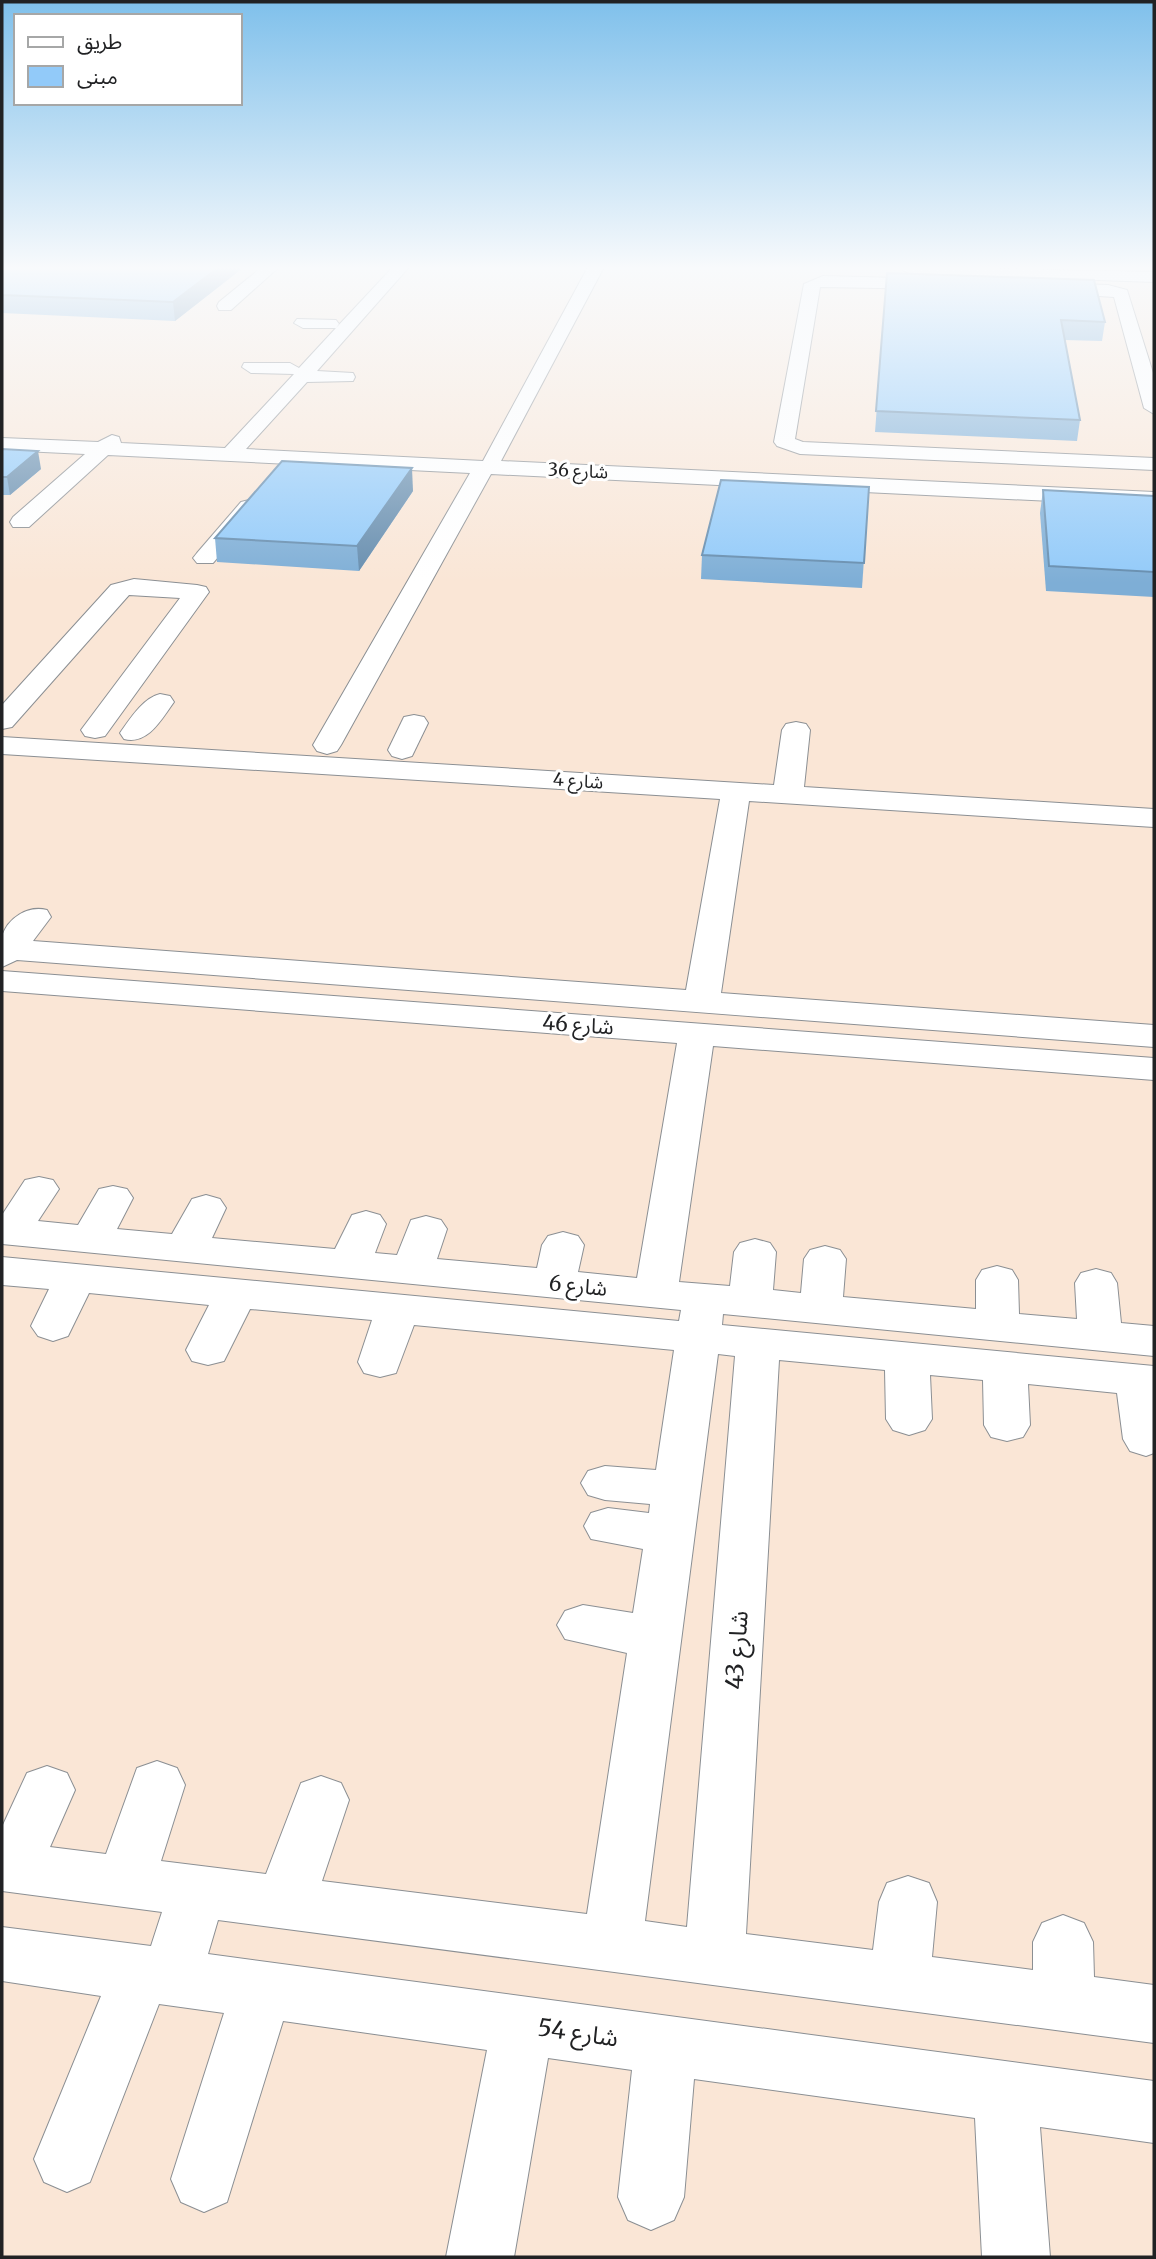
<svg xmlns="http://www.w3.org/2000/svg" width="1156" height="2259" font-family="Merriweather,'Noto Sans Arabic',serif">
<rect width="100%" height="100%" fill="#f0f4f8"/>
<rect fill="#fae6d6" x="2" y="267" width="1152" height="1990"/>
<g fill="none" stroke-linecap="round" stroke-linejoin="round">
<g stroke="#8b8f93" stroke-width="2">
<g id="minor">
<polygon points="262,267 279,267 231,310 219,310 217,306 219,302"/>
<polygon points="393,267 409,267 317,371 353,373 355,377 353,381 307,382 246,449 483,461 588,267 604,267 501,461 1154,492 1154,506 491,474 341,745 337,751 327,754 317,751 313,745 470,473 108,455 29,527 13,527 10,522 13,517 85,454 2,450 2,438 98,442 112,435 119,437 121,443 225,448 294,374 251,373 242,367 244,363 290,363 299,368 336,328 303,328 294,323 297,319 336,320 339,324 336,328"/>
<polygon points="903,267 1154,272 1154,282 910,273 904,271"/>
<polygon points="823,276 938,279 946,284 938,289 820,287 795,439 803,442 1154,458 1154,470 800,454 777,446 774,442 804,284"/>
<polygon points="1044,283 1108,285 1127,290 1154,376 1154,414 1144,408 1114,297 1038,292 1036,288"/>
<polygon points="249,500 260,507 257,512 213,563 197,563 193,558 197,553 241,502"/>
<polygon points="134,579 197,585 206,587 209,592 105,736 95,738 85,736 81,730 180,598 129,595 12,727 2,729 2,705 111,585"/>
<path d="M160 694 170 696 174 702C161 720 148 745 124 739L120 733C130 719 143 698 160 694Z"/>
<polygon points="414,715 424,717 428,723 412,756 402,759 392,756 388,750 404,717"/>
<path d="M796 722 806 724 810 730 804 787 1154 809V827L749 801 721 993 1154 1025V1047L17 960 2 967C2 958 0 946 2 937 7 918 28 905 47 910L51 917 33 941 686 990 720 799 2 754V737L774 785 782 730 786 724Z"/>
<path d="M2 971 1154 1058V1080L713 1046 679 1282 730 1286 734 1252 740 1243 755 1239 770 1243 776 1252 773 1290 801 1293 804 1259 810 1250 825 1246 840 1250 846 1259 843 1297 976 1309V1280L982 1270 997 1266 1012 1270 1018 1280 1019 1314 1077 1319 1075 1283 1081 1273 1096 1269 1111 1273 1117 1283 1121 1323 1154 1326V1356L723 1314 722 1325 1154 1366V1453L1146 1456 1130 1451 1123 1439 1117 1393 1028 1384 1030 1425 1023 1437 1007 1441 991 1437 984 1425 983 1380 930 1375 932 1419 925 1430 909 1435 893 1430 886 1419 885 1370 779 1360 746 1934 873 1950 879 1902 887 1883 908 1876 929 1883 937 1902 932 1957 1033 1970V1942L1042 1923 1063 1915 1084 1923 1093 1942 1094 1977 1154 1985V2043L218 1920 208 1954 1154 2081V2143L1040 2127 1050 2257H982L975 2118 694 2079 684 2197 674 2220 651 2230 628 2220 618 2197 632 2070 548 2058 514 2257H446L487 2050 283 2021 227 2202 204 2212 181 2202 171 2179 224 2013 159 2004 90 2182 67 2192 44 2182 34 2159 101 1996 2 1981V1927L151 1946 162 1912 2 1891V1827L27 1773 47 1766 67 1773 75 1790 50 1847 106 1854 137 1768 157 1761 177 1768 185 1785 161 1861 266 1874 301 1783 321 1776 341 1783 349 1800 322 1881 587 1914 627 1653 565 1639 557 1625 565 1611 583 1605 633 1613 643 1549 591 1539 584 1526 591 1513 608 1508 649 1513 650 1504 605 1500 588 1495 581 1483 588 1471 605 1466 656 1470 674 1350 414 1325 396 1373 380 1377 364 1373 358 1362 372 1320 250 1309 224 1361 208 1365 192 1361 186 1350 209 1305 89 1293 68 1336 53 1341 38 1336 31 1326 49 1289 2 1285V1257L679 1321 681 1310 2 1244V1215L25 1180 39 1177 53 1180 59 1189 38 1221 78 1225 99 1189 113 1186 127 1189 133 1198 117 1229 172 1234 192 1199 206 1195 220 1199 226 1208 212 1238 335 1249 352 1215 366 1211 380 1215 386 1224 375 1253 397 1255 411 1220 426 1216 441 1220 447 1229 437 1259 537 1268 542 1245 548 1236 563 1232 578 1236 584 1245 578 1272 637 1278 677 1043 2 991ZM718 1354 735 1356 687 1927 645 1921Z"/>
</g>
</g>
<use href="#minor" fill="#fff" fill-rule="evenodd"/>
</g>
<g fill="#7eaed6">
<polygon points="2,267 244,267 175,321 2,313"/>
<polygon points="887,273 1105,322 1102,341 1064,340 1080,420 1077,441 875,432"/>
<polygon points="2,449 41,469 10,495 2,495"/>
<polygon points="869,487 862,588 701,579 702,555"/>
<polygon points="1043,490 1154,496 1154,597 1046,591 1040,513"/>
<polygon points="413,491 359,571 217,562 215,538"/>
</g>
<g fill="#668dae">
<polygon points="219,267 244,267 175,321 173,302"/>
<polygon points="38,451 41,469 10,495 7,477"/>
<polygon points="412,468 413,491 359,571 357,546"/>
</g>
<g fill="#92caf9" stroke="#668dae" stroke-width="2">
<polygon points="2,267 219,267 173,302 2,295"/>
<polygon points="887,273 1094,280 1105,322 1061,320 1080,420 876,411"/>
<polygon points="2,449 38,451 7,477 2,477"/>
<polygon points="282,461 412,468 357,546 215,538"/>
<polygon points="721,480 869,487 864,563 702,555"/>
<polygon points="1043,490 1154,496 1154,572 1049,566"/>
</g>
<linearGradient id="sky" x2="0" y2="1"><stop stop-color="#7fc0eb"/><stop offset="0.46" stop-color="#f8fafc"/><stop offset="1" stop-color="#f8fafc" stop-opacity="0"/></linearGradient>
<rect width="1156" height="583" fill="url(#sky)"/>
<g text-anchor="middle" stroke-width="6" stroke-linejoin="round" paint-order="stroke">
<g font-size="18" fill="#212224" stroke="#fff">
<text transform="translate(578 471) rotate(3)" y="6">شارع 36</text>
<text transform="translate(578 781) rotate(4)" y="6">شارع 4</text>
</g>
<g font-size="21" fill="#212224" stroke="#fff">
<text transform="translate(578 1025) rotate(4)" y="7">شارع 46</text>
<text transform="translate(578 1286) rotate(6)" y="7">شارع 6</text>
</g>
<g font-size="24" fill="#212224" stroke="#fff">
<text transform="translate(737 1650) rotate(-86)" y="8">شارع 43</text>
<text transform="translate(578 2033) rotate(8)" y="8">شارع 54</text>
</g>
</g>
<rect width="1156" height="2259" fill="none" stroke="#212224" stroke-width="7"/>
<rect x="14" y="14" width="228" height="91" fill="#ffffff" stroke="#a6a7a7" stroke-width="2"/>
<rect x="28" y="37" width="35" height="10" fill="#ffffff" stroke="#a6a7a7" stroke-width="2"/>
<text x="77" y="49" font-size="21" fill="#212224">طريق</text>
<rect x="28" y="66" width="35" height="21" fill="#92caf9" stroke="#a6a7a7" stroke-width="2"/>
<text x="77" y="84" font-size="21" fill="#212224">مبنى</text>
</svg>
